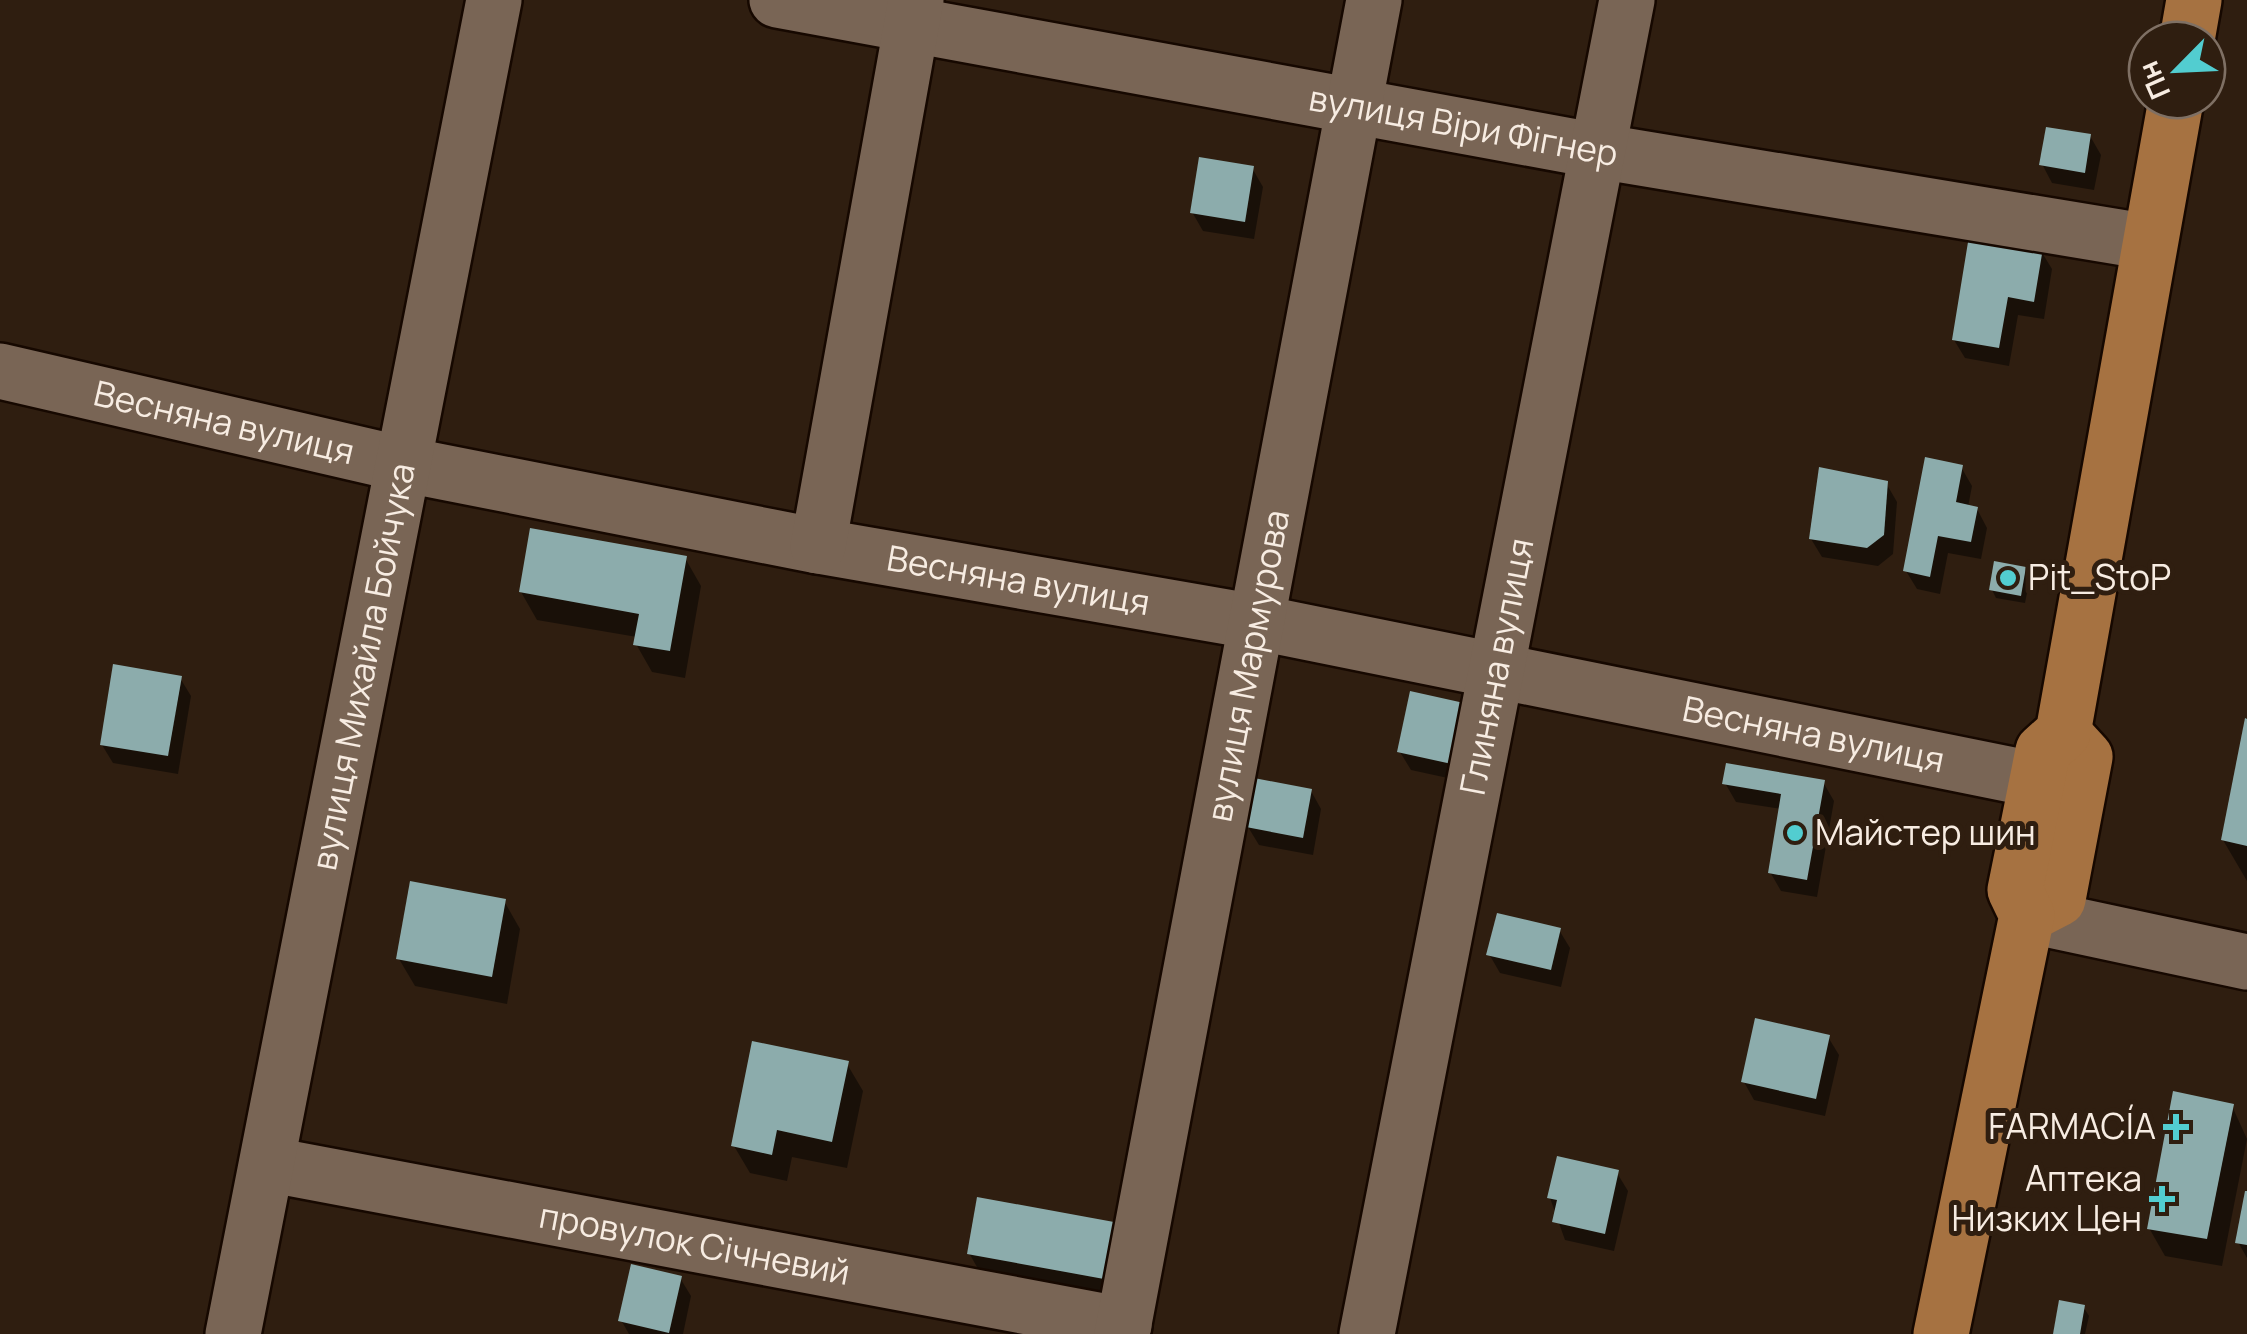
<svg xmlns="http://www.w3.org/2000/svg" width="2247" height="1334" font-family="Manrope,sans-serif">
<rect width="100%" height="100%" fill="#2f1e10"/>
<g fill="#0007">
<polygon points="2090,136 2101,155 2094,190 2052,183 2042,164"/>
<polygon points="1252,168 1263,187 1254,239 1203,231 1192,212"/>
<polygon points="2041,251 2052,269 2044,319 2018,315 2009,366 1965,358 1954,340"/>
<polygon points="1961,467 1972,486 1968,507 1977,509 1987,528 1981,559 1948,553 1940,594 1917,589 1906,571"/>
<polygon points="1886,483 1897,502 1893,554 1878,566 1822,557 1811,539"/>
<polygon points="685,558 701,586 685,678 652,672 636,644 637,637 537,620 521,592"/>
<polygon points="2025,569 2030,578 2025,603 1996,598 1992,590"/>
<polygon points="180,678 191,696 178,774 113,763 102,745"/>
<polygon points="1412,694 1480,785 1411,770 1400,752"/>
<polygon points="2247,722 2247,881 2223,840"/>
<polygon points="1823,782 1834,801 1817,897 1781,891 1770,872 1781,809 1736,802 1725,783"/>
<polygon points="1311,791 1321,809 1313,855 1259,845 1248,827"/>
<polygon points="504,901 520,929 507,1004 415,986 399,959"/>
<polygon points="1559,930 1570,948 1561,987 1500,973 1489,954"/>
<polygon points="1828,1037 1839,1055 1825,1116 1754,1100 1744,1082"/>
<polygon points="847,1064 863,1091 847,1168 792,1157 787,1181 750,1173 734,1146"/>
<polygon points="2232,1106 2247,1139 2222,1266 2165,1256 2149,1228"/>
<polygon points="1617,1173 1628,1191 1614,1251 1565,1240 1550,1198"/>
<polygon points="2247,1195 2247,1258 2238,1242"/>
<polygon points="1112,1224 1128,1252 1119,1306 985,1281 969,1253"/>
<polygon points="680,1278 691,1296 683,1334 629,1334 621,1320"/>
<polygon points="2084,1308 2089,1316 2085,1334 2055,1334"/>
</g>
<g fill="#8cacac">
<polygon points="2046,127 2091,134 2085,173 2039,165"/>
<polygon points="1199,157 1254,166 1245,222 1190,213"/>
<polygon points="1969,236 2043,248 2034,302 2008,297 1999,348 1952,340"/>
<polygon points="1925,457 1963,465 1956,502 1978,507 1971,542 1938,536 1930,577 1903,571"/>
<polygon points="1819,467 1888,481 1884,535 1867,548 1809,539"/>
<polygon points="530,528 687,556 670,651 633,645 639,614 519,592"/>
<polygon points="1994,561 2026,567 2021,596 1989,590"/>
<polygon points="113,664 182,676 168,756 100,745"/>
<polygon points="1410,691 1482,707 1470,768 1397,752"/>
<polygon points="2245,718 2247,719 2247,846 2221,840"/>
<polygon points="1726,763 1825,780 1807,880 1768,873 1781,794 1722,784"/>
<polygon points="1254,778 1312,789 1303,838 1246,827"/>
<polygon points="410,881 506,899 492,977 396,959"/>
<polygon points="1497,913 1561,928 1551,970 1486,955"/>
<polygon points="1755,1018 1830,1035 1816,1099 1741,1082"/>
<polygon points="752,1041 849,1061 832,1142 777,1130 772,1155 731,1146"/>
<polygon points="2173,1091 2234,1104 2207,1239 2147,1229"/>
<polygon points="1557,1156 1619,1170 1605,1234 1552,1222 1557,1200 1547,1198"/>
<polygon points="2245,1191 2247,1191 2247,1245 2235,1243"/>
<polygon points="977,1197 1114,1222 1104,1279 967,1254"/>
<polygon points="631,1264 682,1276 669,1333 618,1321"/>
<polygon points="2059,1300 2085,1305 2080,1334 2053,1334"/>
</g>
<g fill="none" stroke-linecap="round" stroke-linejoin="round">
<g stroke="#160800" stroke-width="60">
<g id="minor">
<path id="s1" d="M777 0 1598 151 2149 242"/>
<path id="s2" d="M0 371 402 464 818 546 1256 622 2037 780"/>
<polyline points="818,546 916,0"/>
<polyline points="2027,915 2247,962"/>
<path id="s3" d="M267 1164 1124 1325"/>
<path id="s4" d="M233 1334 494 0"/>
<path id="s5" d="M1122 1334 1374 0"/>
<path id="s6" d="M1367 1334 1627 0"/>
</g>
</g>
<g stroke="#160800" stroke-width="60">
<g id="major">
<polyline points="2187,40 2194,0"/>
<polyline points="2027,915 2058,899 2085,757 2063,733"/>
<polyline points="1941,1334 2027,915 2015,890 2029,821 2043,751 2063,733 2176,100"/>
</g>
</g>
<use href="#minor" stroke="#796555" stroke-width="55"/>
<use href="#major" stroke="#a67241" stroke-width="55"/>
</g>
<g fill="#52cdd0" stroke="#2f1e10" stroke-width="4">
<circle cx="2008" cy="578" r="10"/>
<circle cx="1795" cy="833" r="10"/>
<path d="M2171 1112h10v10h10v10h-10v10h-10v-10h-10v-10h10z"/>
<path d="M2157 1184h10v10h10v10h-10v10h-10v-10h-10v-10h10z"/>
</g>
<g text-anchor="middle" stroke-width="10" stroke-linejoin="round" paint-order="stroke">
<g font-size="35" fill="#f7ece2" stroke="#2f1e10">
<text dy="12" stroke="none"><textPath href="#s1" startOffset="698">вулиця Віри Фігнер</textPath></text>
<text dy="12" stroke="none"><textPath href="#s2" startOffset="230">Весняна вулиця</textPath></text>
<text dy="12" stroke="none"><textPath href="#s2" startOffset="1040">Весняна вулиця</textPath></text>
<text dy="12" stroke="none"><textPath href="#s4" startOffset="680">вулиця Михайла Бойчука</textPath></text>
<text dy="12" stroke="none"><textPath href="#s5" startOffset="680">вулиця Мармурова</textPath></text>
<text dy="12" stroke="none"><textPath href="#s6" startOffset="680">Глиняна вулиця</textPath></text>
<text dy="12" stroke="none"><textPath href="#s2" startOffset="1850">Весняна вулиця</textPath></text>
<text dy="12" stroke="none"><textPath href="#s3" startOffset="435">провулок Січневий</textPath></text>
</g>
<g font-size="35" fill="#f7ece2" stroke="#2f1e10" text-anchor="start">
<text x="2028" y="590">Pit_StoP</text>
<text x="1815" y="845">Майстер шин</text>
<text x="2156" y="1139" text-anchor="end">FARMACÍA</text>
<text x="2142" y="1191" text-anchor="end">Аптека<tspan x="2142" dy="40">Низких Цен</tspan></text>
</g>
</g>
<g transform="translate(2177 70) rotate(246)"><circle r="48" fill="#2f1e10" stroke="#7f7064" stroke-width="2.5"/>
<path d="M0-8L18 38L0 25L-18 38Z" fill="#52cdd0"/>
<text y="-15" font-size="28" font-weight="bold" text-anchor="middle" fill="#f7ece2">Пн</text>
</g>
</svg>
